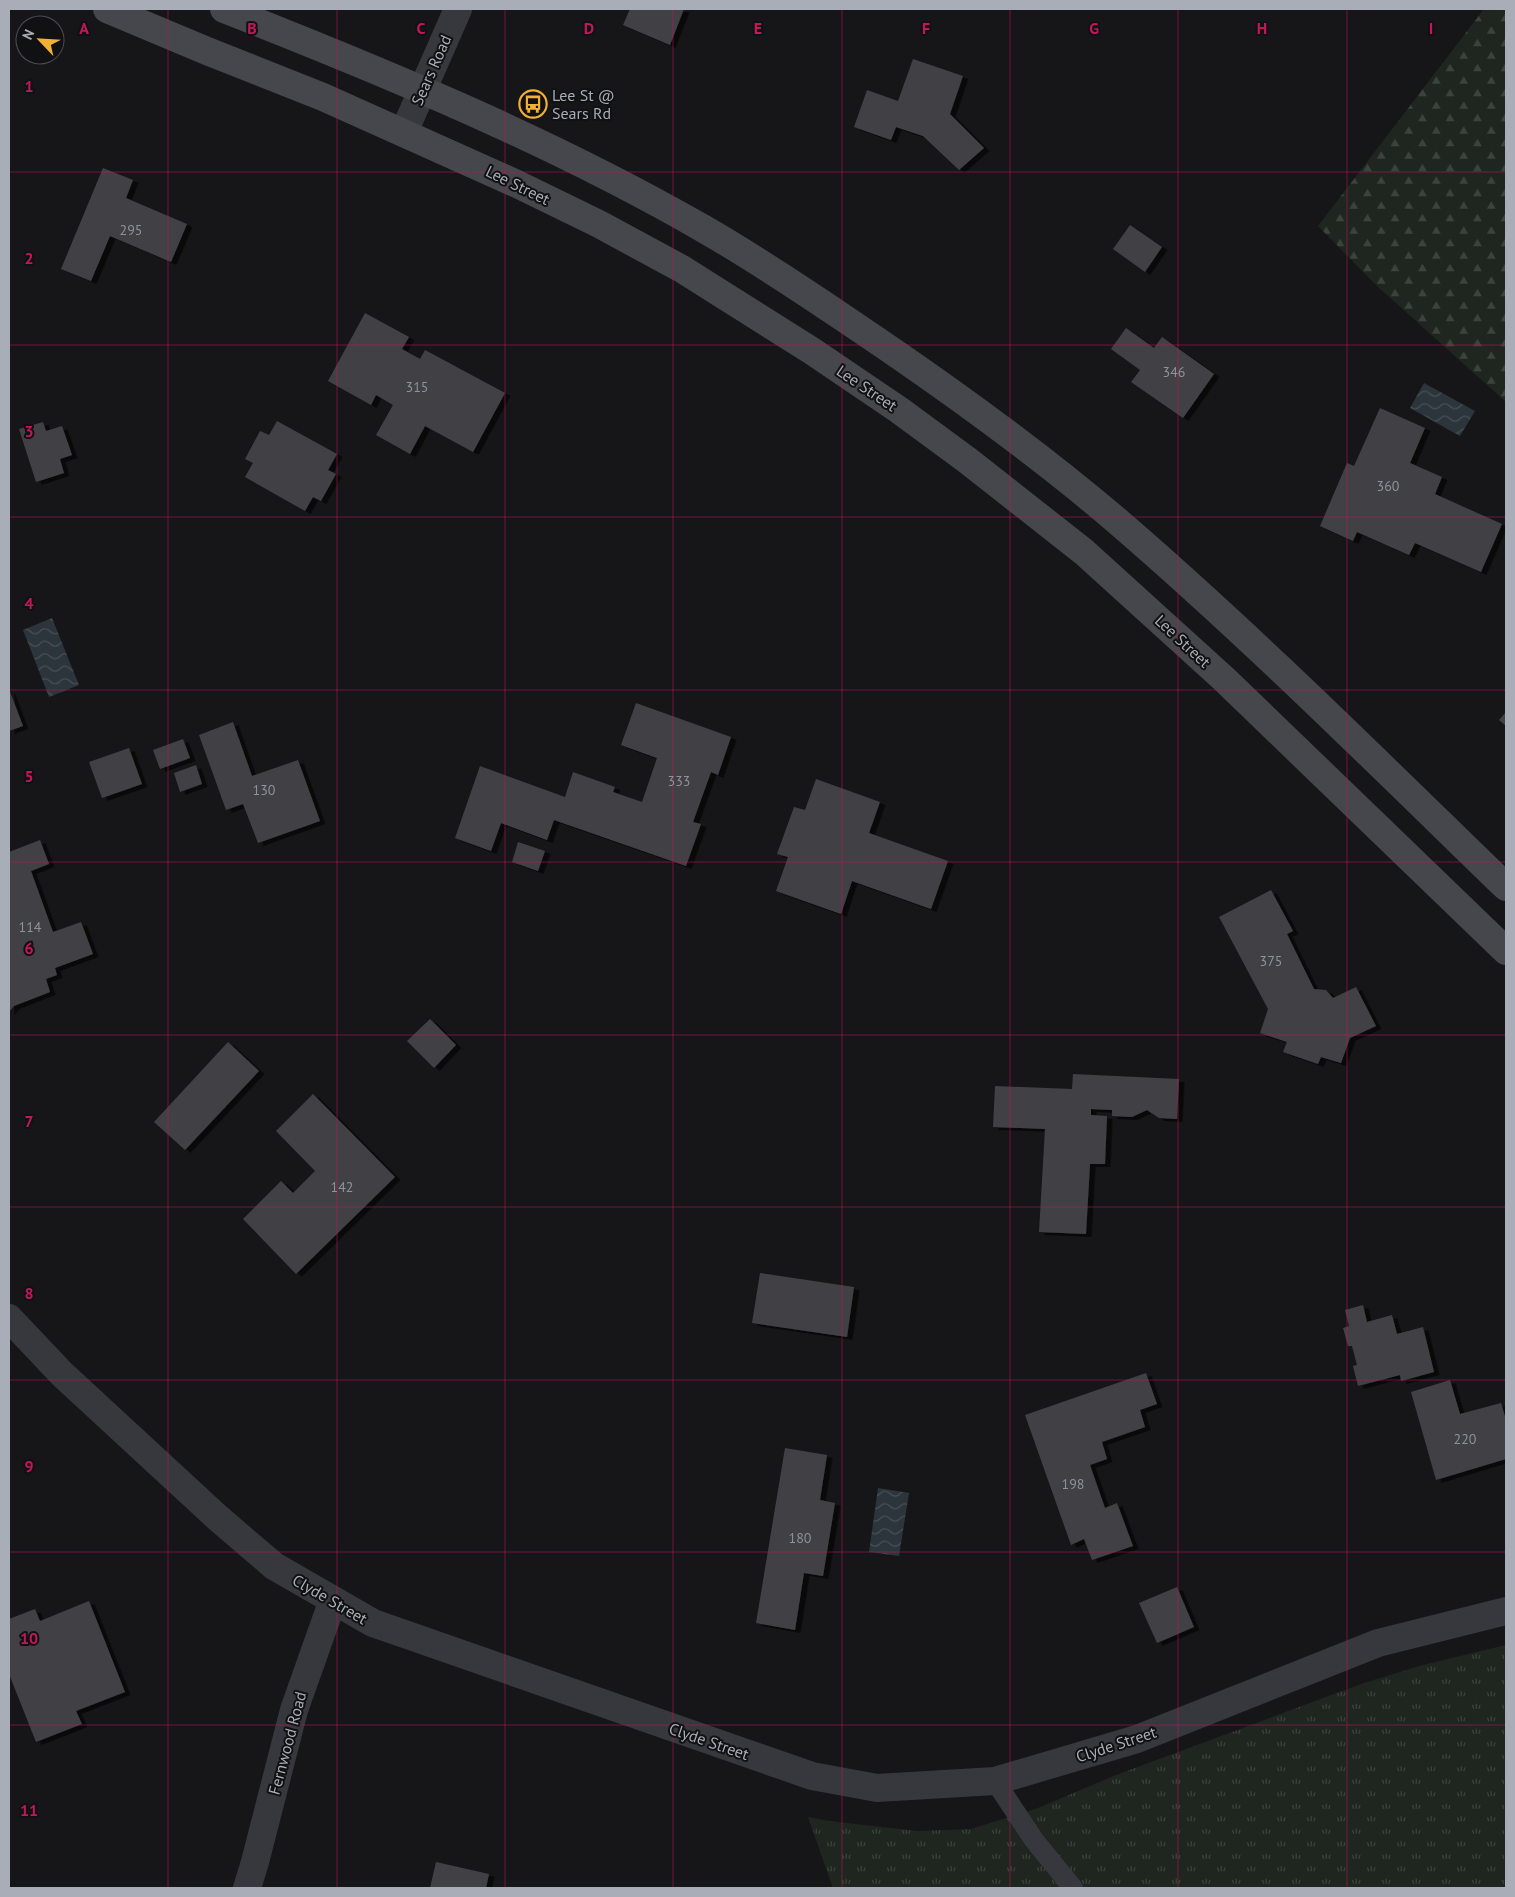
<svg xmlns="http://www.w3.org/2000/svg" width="1515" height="1897" font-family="'PT Sans',sans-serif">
<defs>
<pattern id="grass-tufts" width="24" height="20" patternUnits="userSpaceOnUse" patternTransform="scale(1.25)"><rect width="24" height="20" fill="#1e261f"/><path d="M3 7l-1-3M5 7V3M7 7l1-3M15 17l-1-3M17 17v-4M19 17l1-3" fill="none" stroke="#3c433d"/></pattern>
<pattern id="forest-firs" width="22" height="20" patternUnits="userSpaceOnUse" patternTransform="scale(1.25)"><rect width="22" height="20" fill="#1e261f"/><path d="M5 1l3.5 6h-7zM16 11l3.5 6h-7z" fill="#3c433d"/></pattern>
<pattern id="water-waves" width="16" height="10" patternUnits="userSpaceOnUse" patternTransform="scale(1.25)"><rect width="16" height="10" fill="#2c353c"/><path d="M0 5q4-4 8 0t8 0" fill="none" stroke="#485056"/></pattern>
<filter id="shadow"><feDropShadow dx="5.5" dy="3" stdDeviation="0" flood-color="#0009"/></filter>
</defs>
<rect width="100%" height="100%" fill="#161618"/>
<polygon fill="url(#grass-tufts)" points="1506,1645 1506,1888 833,1888 808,1817 829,1821 917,1831 971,1829 1038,1808 1116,1775 1364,1683 1423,1665"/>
<polygon fill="url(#forest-firs)" points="1484,9 1506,9 1506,402 1377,286 1318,226"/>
<g fill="url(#water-waves)">
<polygon points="1424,383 1475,411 1460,436 1410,408"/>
<polygon points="52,618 79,685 49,697 23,630"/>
<polygon points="878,1488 909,1493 899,1556 869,1552"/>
</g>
<g fill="#404145" filter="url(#shadow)">
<polygon points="630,9 684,9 670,45 623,25"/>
<polygon points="913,59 963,76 950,114 984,148 959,170 923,136 896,127 891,140 854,127 867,90 898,101"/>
<polygon points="103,168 133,180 126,198 187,224 171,262 110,236 91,281 61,269"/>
<polygon points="1130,225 1162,247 1145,272 1113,249"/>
<polygon points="365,313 409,337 402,349 420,359 425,350 505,393 473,452 425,426 410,454 376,435 393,405 376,395 371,405 328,381"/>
<polygon points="1126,328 1154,348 1162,337 1214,374 1183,418 1131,382 1140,370 1111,349"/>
<polygon points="1380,408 1425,428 1410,463 1442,477 1435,494 1502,524 1481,572 1415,543 1409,555 1357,532 1353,541 1320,526 1347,463 1354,466"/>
<polygon points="277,421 337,454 328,470 336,474 321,501 313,497 305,511 245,477 253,463 245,459 260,431 269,435"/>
<polygon points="43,422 46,431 62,426 72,455 60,459 64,473 36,482 19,429"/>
<polygon points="9,689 23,726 9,731"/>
<polygon points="636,703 731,737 718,775 711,772 693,822 701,824 686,866 554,820 547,840 501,823 491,851 455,838 480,766 565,797 573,772 615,787 613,792 642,802 657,758 621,745"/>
<polygon points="1506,712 1506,726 1499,720"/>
<polygon points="233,722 252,776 298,760 320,821 258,843 243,804 226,810 199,735"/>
<polygon points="183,739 190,758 160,769 153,750"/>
<polygon points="129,748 142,784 102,798 89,762"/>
<polygon points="196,765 202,784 180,792 174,773"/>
<polygon points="816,779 880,802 869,833 948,861 931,909 852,881 841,914 776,891 788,857 777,854 794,807 805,810"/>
<polygon points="40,840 49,864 31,871 53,932 81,922 93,954 55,968 57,975 46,979 50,992 14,1006 9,1012 9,852"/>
<polygon points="518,842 545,851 538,871 512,862"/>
<polygon points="1271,890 1293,931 1287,934 1314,989 1326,990 1333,998 1356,987 1376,1026 1350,1038 1341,1063 1321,1057 1318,1064 1283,1052 1287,1042 1260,1033 1268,1009 1219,917"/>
<polygon points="430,1019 456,1045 434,1068 407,1041"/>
<polygon points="228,1042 259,1071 185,1150 154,1122"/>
<polygon points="1073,1074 1179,1079 1177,1119 1159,1118 1147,1110 1132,1117 1112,1116 1112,1110 1091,1109 1091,1115 1107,1116 1105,1164 1090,1164 1086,1234 1039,1232 1045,1129 993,1127 995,1086 1072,1089"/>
<polygon points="313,1094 395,1177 296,1274 243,1219 281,1181 293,1193 315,1171 276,1131"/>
<polygon points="760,1273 854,1287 847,1337 752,1323"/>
<polygon points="1363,1305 1367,1322 1392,1315 1397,1334 1423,1327 1434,1372 1401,1381 1400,1375 1358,1386 1353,1366 1357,1365 1352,1346 1348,1346 1343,1328 1349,1326 1345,1310"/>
<polygon points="1146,1373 1157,1404 1140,1410 1145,1427 1102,1442 1107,1459 1090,1465 1105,1508 1117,1503 1133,1546 1092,1560 1084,1539 1071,1545 1025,1415"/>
<polygon points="1450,1380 1460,1414 1501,1403 1506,1420 1506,1459 1436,1480 1411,1392"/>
<polygon points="785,1448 827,1455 820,1500 835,1503 823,1576 804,1573 795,1630 756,1623"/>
<polygon points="1177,1587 1194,1627 1157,1643 1139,1603"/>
<polygon points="89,1601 125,1692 76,1711 82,1724 36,1742 9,1674 9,1619 35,1609 40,1621"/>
<polygon points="436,1862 489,1874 486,1888 430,1888"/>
</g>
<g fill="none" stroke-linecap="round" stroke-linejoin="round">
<polyline stroke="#37383d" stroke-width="20" points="995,1781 1034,1840 1073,1888"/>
<g stroke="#37383d" stroke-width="28">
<polyline points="404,132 458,9"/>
<polyline points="9,1318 62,1374 218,1518 274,1566 373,1623 812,1776 877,1788 995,1781 1137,1739 1378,1643 1506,1611"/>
<polyline points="247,1888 255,1862 294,1710 333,1600"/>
</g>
<g stroke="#45474d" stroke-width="28">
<polyline points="107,9 207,51 323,97 517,184 599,224 682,269 812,351 899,410 967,460 1084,552 1224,679 1506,951"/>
<path d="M224 9C387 73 553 142 704 229 756 259 807 293 857 327 946 387 1034 450 1116 520 1251 636 1378 763 1506 887"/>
</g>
</g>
<path fill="none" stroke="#c2185b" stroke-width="1" stroke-opacity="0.55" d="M168 9V1888M337 9V1888M505 9V1888M673 9V1888M842 9V1888M1010 9V1888M1178 9V1888M1347 9V1888M9 172H1506M9 345H1506M9 517H1506M9 690H1506M9 862H1506M9 1035H1506M9 1207H1506M9 1380H1506M9 1552H1506M9 1725H1506"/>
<defs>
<g id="bus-ring" transform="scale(1.4375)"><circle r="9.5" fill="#111113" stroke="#f2b134" stroke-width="1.5"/><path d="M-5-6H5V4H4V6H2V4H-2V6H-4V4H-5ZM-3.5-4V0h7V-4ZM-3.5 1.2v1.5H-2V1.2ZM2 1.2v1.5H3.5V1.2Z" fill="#f2b134"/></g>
</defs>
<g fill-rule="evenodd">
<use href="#bus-ring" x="533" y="104"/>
</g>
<g text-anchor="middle" stroke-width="4" stroke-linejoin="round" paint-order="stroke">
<g font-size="14" fill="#8e929b">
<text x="131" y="235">295</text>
<text x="1174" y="377">346</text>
<text x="417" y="392">315</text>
<text x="1388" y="491">360</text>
<text x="679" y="786">333</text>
<text x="264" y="795">130</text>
<text x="30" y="932">114</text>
<text x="1271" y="966">375</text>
<text x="342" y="1192">142</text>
<text x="1465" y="1444">220</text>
<text x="1073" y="1489">198</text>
<text x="800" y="1543">180</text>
</g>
<g font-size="16" fill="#a8adb8" stroke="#111113">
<text transform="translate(431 70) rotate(-66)" y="6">Sears Road</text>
<text transform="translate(518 185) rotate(26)" y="6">Lee Street</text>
<text transform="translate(867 388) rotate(34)" y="6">Lee Street</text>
<text transform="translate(1183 641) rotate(43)" y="6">Lee Street</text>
<text transform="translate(330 1599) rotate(30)" y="6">Clyde Street</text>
<text transform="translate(709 1741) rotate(19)" y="6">Clyde Street</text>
<text transform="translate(287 1743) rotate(-75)" y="6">Fernwood Road</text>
<text transform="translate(1116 1744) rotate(-18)" y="6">Clyde Street</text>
</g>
<g font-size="16" fill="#a8adb8" stroke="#111113" text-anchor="start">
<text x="552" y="101">Lee St @<tspan x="552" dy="18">Sears Rd</tspan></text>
</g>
</g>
<g font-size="16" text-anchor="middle" font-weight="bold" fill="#c2185b" stroke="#111113" stroke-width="4" stroke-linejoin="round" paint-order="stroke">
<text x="84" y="34">A</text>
<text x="252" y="34">B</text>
<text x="421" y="34">C</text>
<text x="589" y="34">D</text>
<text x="758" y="34">E</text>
<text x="926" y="34">F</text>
<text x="1094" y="34">G</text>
<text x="1262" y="34">H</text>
<text x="1431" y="34">I</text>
<text x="29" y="92">1</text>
<text x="29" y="264">2</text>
<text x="29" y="437">3</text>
<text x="29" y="609">4</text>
<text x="29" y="782">5</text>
<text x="29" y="954">6</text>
<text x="29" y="1127">7</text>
<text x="29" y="1299">8</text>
<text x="29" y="1472">9</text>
<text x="29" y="1644">10</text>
<text x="29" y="1816">11</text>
</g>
<rect width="1515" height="1897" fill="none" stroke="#a8adb8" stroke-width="20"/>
<g transform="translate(40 40) rotate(295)"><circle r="24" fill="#111113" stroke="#4d4f55"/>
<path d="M0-4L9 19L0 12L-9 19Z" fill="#f2b134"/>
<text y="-8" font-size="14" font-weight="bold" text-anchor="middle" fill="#a8adb8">N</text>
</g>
</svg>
